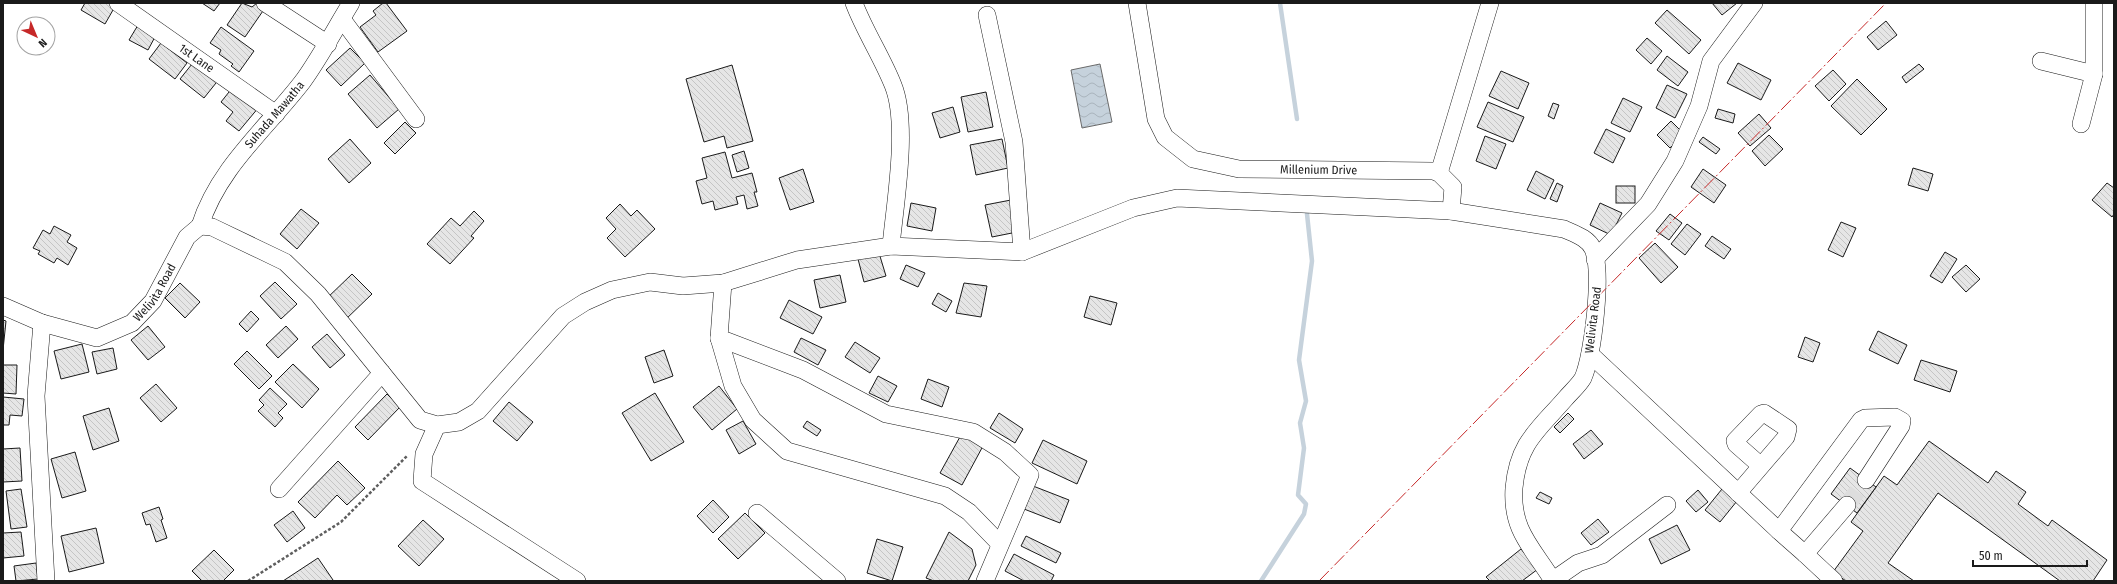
<svg xmlns="http://www.w3.org/2000/svg" width="2117" height="584" font-family="'Fira Sans Condensed',sans-serif">
<defs>
<pattern id="water-waves" width="16" height="10" patternUnits="userSpaceOnUse"><rect width="16" height="10" fill="#c6d2dc"/><path d="M0 5q4-4 8 0t8 0" fill="none" stroke="#aab4bc"/></pattern>
<pattern id="building-back-hatch" width="6" height="6" patternUnits="userSpaceOnUse"><rect width="6" height="6" fill="#e6e6e6"/><path d="M-1 5l2 2M0 0l6 6M5-1l2 2" fill="none" stroke="#c5c5c5"/></pattern>
</defs>
<rect width="100%" height="100%" fill="#fff"/>
<polygon fill="url(#water-waves)" stroke="#6a6a6a" points="1100,64 1112,122 1082,128 1071,70"/>
<g fill="none" stroke-linecap="round" stroke-linejoin="round">
<g stroke="#c6d2dc" stroke-width="4.5">
<polyline points="1280,3 1297,119"/>
<polyline points="1261,581 1304,514 1306,504 1298,495 1304,448 1300,423 1306,401 1299,360 1312,261 1307,214"/>
</g>
</g>
<g fill="url(#building-back-hatch)" stroke="#1a1a1a">
<polygon points="85,3 117,3 105,24 81,10"/>
<polygon points="202,3 220,3 214,11"/>
<polygon points="242,3 252,7 257,3 265,8 245,37 227,25"/>
<polygon points="383,3 386,3 407,31 378,52 360,27 376,15 373,11"/>
<polygon points="1712,3 1737,3 1722,15"/>
<polygon points="1667,10 1701,40 1689,54 1655,23"/>
<polygon points="1886,21 1897,35 1878,50 1867,37"/>
<polygon points="138,25 156,35 148,50 129,40"/>
<polygon points="221,27 254,51 239,72 231,66 233,64 219,54 221,50 210,43"/>
<polygon points="1647,38 1662,51 1651,64 1636,50"/>
<polygon points="161,43 187,63 175,79 149,59"/>
<polygon points="350,48 365,63 341,86 326,70"/>
<polygon points="1667,56 1688,72 1678,86 1657,70"/>
<polygon points="196,59 220,78 204,98 180,79"/>
<polygon points="1738,63 1771,80 1761,100 1727,83"/>
<polygon points="1919,64 1924,69 1906,83 1902,77"/>
<polygon points="732,65 753,141 727,148 724,136 704,142 686,79"/>
<polygon points="1833,70 1846,84 1829,101 1815,86"/>
<polygon points="1501,71 1529,83 1518,109 1489,96"/>
<polygon points="370,75 399,109 377,128 348,94"/>
<polygon points="1857,79 1887,109 1861,135 1831,106"/>
<polygon points="1667,85 1687,94 1675,118 1656,108"/>
<polygon points="233,87 259,107 239,131 226,121 233,112 221,102"/>
<polygon points="986,92 993,127 968,132 961,97"/>
<polygon points="1623,98 1642,107 1630,132 1611,123"/>
<polygon points="1488,102 1524,117 1513,142 1477,127"/>
<polygon points="1553,103 1559,105 1554,119 1548,116"/>
<polygon points="953,107 960,132 940,138 932,113"/>
<polygon points="1718,109 1735,114 1733,123 1715,118"/>
<polygon points="1759,114 1771,128 1750,146 1738,133"/>
<polygon points="1671,121 1684,134 1670,148 1657,135"/>
<polygon points="405,122 416,133 395,154 384,143"/>
<polygon points="1606,129 1625,138 1613,163 1594,153"/>
<polygon points="1769,135 1783,149 1765,166 1752,151"/>
<polygon points="1485,136 1506,144 1496,169 1476,161"/>
<polygon points="1703,137 1720,149 1716,154 1699,142"/>
<polygon points="350,139 371,163 349,183 328,159"/>
<polygon points="1002,139 1008,168 976,175 970,145"/>
<polygon points="744,151 749,168 737,172 732,155"/>
<polygon points="725,152 732,178 752,173 757,192 754,192 758,206 747,209 744,195 736,197 738,204 715,210 713,201 702,204 696,181 707,178 702,158"/>
<polygon points="1913,168 1933,174 1928,191 1908,185"/>
<polygon points="803,169 814,202 790,210 779,178"/>
<polygon points="1703,169 1726,185 1714,203 1691,187"/>
<polygon points="1536,171 1554,180 1545,199 1527,190"/>
<polygon points="1557,183 1563,186 1557,202 1550,199"/>
<polygon points="2107,183 2114,188 2114,214 2112,217 2092,200"/>
<rect x="1616" y="186" width="19" height="17"/>
<polygon points="1011,200 1017,232 992,237 985,205"/>
<polygon points="911,203 936,208 932,231 907,226"/>
<polygon points="1600,203 1622,213 1611,235 1590,225"/>
<polygon points="620,204 631,216 637,210 655,229 625,257 607,238 616,229 606,218"/>
<polygon points="301,209 319,223 297,249 280,234"/>
<polygon points="474,211 484,221 471,236 474,238 450,264 427,244 451,218 460,226"/>
<polygon points="1670,214 1682,223 1669,240 1656,231"/>
<polygon points="1841,222 1856,228 1843,257 1828,250"/>
<polygon points="1687,224 1701,234 1685,255 1671,244"/>
<polygon points="54,226 71,235 67,242 77,248 68,265 57,258 54,263 38,254 40,251 33,248 43,230 50,234"/>
<polygon points="1712,236 1731,249 1724,259 1705,246"/>
<polygon points="1655,243 1678,267 1661,283 1639,258"/>
<polygon points="1945,252 1957,259 1942,283 1930,276"/>
<polygon points="879,253 886,276 864,282 858,259"/>
<polygon points="906,265 925,273 918,287 900,279"/>
<polygon points="1966,265 1980,279 1966,292 1952,277"/>
<polygon points="352,274 372,294 344,321 324,301"/>
<polygon points="840,275 846,302 820,308 814,280"/>
<polygon points="275,282 297,304 281,319 260,296"/>
<polygon points="180,283 200,302 185,318 165,298"/>
<polygon points="964,283 987,286 981,317 956,313"/>
<polygon points="938,293 952,301 946,312 932,304"/>
<polygon points="1090,296 1117,303 1111,325 1084,317"/>
<polygon points="789,300 822,317 813,334 780,318"/>
<polygon points="251,311 259,319 247,332 239,324"/>
<polygon points="3,320 6,321 3,350"/>
<polygon points="148,326 165,347 148,360 131,340"/>
<polygon points="286,326 298,339 278,358 266,345"/>
<polygon points="1878,331 1907,345 1898,364 1869,350"/>
<polygon points="327,334 345,355 330,368 312,347"/>
<polygon points="1805,337 1820,343 1813,362 1798,357"/>
<polygon points="801,338 826,350 818,365 794,352"/>
<polygon points="855,342 880,358 870,373 845,357"/>
<polygon points="82,344 89,372 61,379 54,351"/>
<polygon points="113,348 117,369 97,374 92,352"/>
<polygon points="664,350 673,376 654,383 645,357"/>
<polygon points="247,351 272,376 259,389 234,364"/>
<polygon points="1921,360 1957,371 1950,392 1914,380"/>
<polygon points="293,364 319,389 302,408 275,382"/>
<polygon points="3,365 17,365 16,394 3,393"/>
<polygon points="878,376 897,386 888,402 869,393"/>
<polygon points="928,379 949,387 942,407 921,399"/>
<polygon points="156,384 177,408 161,422 140,398"/>
<polygon points="719,386 737,409 712,430 693,407"/>
<polygon points="270,388 287,404 278,413 283,418 275,427 258,411 264,405 259,400"/>
<polygon points="655,393 684,442 651,461 622,413"/>
<polygon points="387,394 400,407 368,440 355,427"/>
<polygon points="3,397 24,399 22,416 10,415 9,425 3,425"/>
<polygon points="509,402 533,422 517,441 493,421"/>
<polygon points="109,408 119,441 93,450 83,416"/>
<polygon points="999,413 1023,429 1015,443 990,428"/>
<polygon points="1568,413 1574,419 1560,433 1554,427"/>
<polygon points="743,421 756,444 739,454 726,430"/>
<polygon points="807,421 821,430 817,436 803,427"/>
<polygon points="1591,430 1603,444 1584,459 1573,444"/>
<polygon points="961,435 983,446 962,485 940,473"/>
<polygon points="1043,440 1087,461 1077,484 1032,463"/>
<polygon points="1929,441 1988,483 1996,471 2026,492 2018,504 2048,526 2052,520 2107,560 2093,581 2060,581 1938,493 1888,563 1914,581 1846,581 1833,572 1863,531 1851,522 1884,476 1897,485"/>
<polygon points="20,448 22,481 3,482 3,449"/>
<polygon points="75,452 86,491 62,498 51,459"/>
<polygon points="338,461 365,488 347,505 337,495 315,518 298,502"/>
<polygon points="1850,468 1876,487 1857,513 1831,494"/>
<polygon points="1033,486 1069,500 1060,523 1024,509"/>
<polygon points="21,489 27,527 11,529 6,491"/>
<polygon points="1722,489 1737,501 1720,522 1705,510"/>
<polygon points="1698,490 1708,502 1696,512 1686,501"/>
<polygon points="1540,492 1552,498 1549,504 1536,498"/>
<polygon points="713,500 729,517 713,533 697,516"/>
<polygon points="159,507 163,519 161,520 167,538 156,542 150,524 146,525 142,513"/>
<polygon points="293,511 305,528 287,542 274,525"/>
<polygon points="745,513 765,533 738,559 718,539"/>
<polygon points="1598,519 1609,532 1591,545 1581,533"/>
<polygon points="423,520 444,539 419,566 398,546"/>
<polygon points="1677,525 1690,550 1661,564 1649,539"/>
<polygon points="96,528 104,563 69,572 61,536"/>
<polygon points="21,532 24,556 3,558 3,533"/>
<polygon points="949,532 972,549 976,565 968,581 934,581 926,578"/>
<polygon points="1026,536 1061,553 1056,563 1021,546"/>
<polygon points="877,539 903,547 892,581 867,573"/>
<polygon points="1521,549 1538,569 1522,581 1490,581 1486,577"/>
<polygon points="214,550 234,570 223,581 202,581 192,571"/>
<polygon points="1014,554 1054,575 1051,581 1024,581 1005,571"/>
<polygon points="318,558 333,580 331,581 283,581"/>
<polygon points="36,563 38,579 16,581 14,566"/>
</g>
<g fill="none" stroke-linecap="round" stroke-linejoin="round">
<polyline stroke="#ddd" stroke-width="17" stroke-dasharray="17 8" stroke-linecap="butt" points="1847,505 1866,480"/>
<g stroke="#1a1a1a" stroke-width="18">
<g id="minor">
<path id="s1" d="M118 3 276 114"/>
<polyline points="265,3 328,44"/>
<path d="M854 3C865 32 882 57 893 85 909 124 895 203 891 246"/>
<path id="s2" d="M1137 3 1156 119 1165 137 1193 159 1239 169 1433 171 1439 173 1453 187 1451 211"/>
<polyline points="987,15 1014,142 1022,252"/>
<polyline points="342,19 416,119"/>
<polyline points="2041,61 2094,74"/>
<polyline points="2081,124 2094,74 2094,3"/>
<polyline points="1439,173 1490,3"/>
<path d="M200 226 212 227 285 262 318 294 420 420 437 425 459 422 478 411 563 316 585 302 612 290 650 282 683 286 723 283 797 260 891 246 1022 252 1133 208 1177 198 1451 211 1564 229C1575 234 1588 238 1593 249 1603 272 1593 355 1583 378 1579 385 1571 392 1565 399 1538 430 1518 443 1514 488 1511 531 1533 548 1553 581"/>
<path id="s3" d="M200 226C218 168 267 128 303 81 321 56 335 29 351 3"/>
<polyline points="1595,259 1648,204 1675,161 1699,106 1711,61 1754,3"/>
<polyline points="723,283 719,338 803,370 886,414 973,432 1005,452 1030,475 985,581"/>
<path id="s4" d="M3 306 42 323 97 338 132 323 153 301 187 237 200 226"/>
<polyline points="42,323 36,396 46,581"/>
<polyline points="719,338 733,386 753,420 787,451 945,496 969,512 1000,544"/>
<polyline points="1590,354 1779,531"/>
<polyline points="437,425 424,454 422,481 577,581"/>
<polyline points="279,489 382,373"/>
<polyline points="1738,493 1786,437 1788,429 1764,413 1761,414 1735,441 1736,444 1761,466"/>
<polyline points="1847,505 1805,554 1779,531 1861,420 1865,418 1895,417 1902,421 1901,426 1866,480"/>
<polyline points="757,513 837,581"/>
<polyline points="1805,554 1834,581"/>
<polyline points="1552,581 1578,563 1602,555 1667,505"/>
</g>
</g>
<polyline stroke="#5f5f5f" stroke-width="2.5" stroke-dasharray="3 2" stroke-linecap="butt" points="248,581 341,522 408,455"/>
<use href="#minor" stroke="#fff" stroke-width="17"/>
<polyline stroke="#c62828" stroke-width="1" stroke-dasharray="14 3 2 3" stroke-linecap="butt" points="1319,581 1886,3"/>
</g>
<g text-anchor="middle" stroke-width="3" stroke-linejoin="round" paint-order="stroke">
<g font-size="12" fill="#1a1a1a" stroke="#fff">
<text dy="4" stroke="none"><textPath href="#s1" startOffset="96">1st Lane</textPath></text>
<text dy="4" stroke="none"><textPath href="#s3" startOffset="135">Suhada Mawatha</textPath></text>
<text dy="4" stroke="none"><textPath href="#s2" startOffset="300">Millenium Drive</textPath></text>
<text dy="4" stroke="none"><textPath href="#s4" startOffset="176">Welivita Road</textPath></text>
<text transform="translate(1593 320) rotate(-83)" y="4">Welivita Road</text>
</g>
</g>
<rect width="2117" height="584" fill="none" stroke="#1a1a1a" stroke-width="8"/>
<g transform="translate(36 36) rotate(136)"><circle r="19" fill="#ffffff" stroke="#a3a3a3"/>
<path d="M0-3L7 15L0 10L-7 15Z" fill="#c62828"/>
<text y="-6" font-size="11" font-weight="bold" text-anchor="middle" fill="#1a1a1a">N</text>
</g>
<path d="M1973 560v6h114v-6" fill="none" stroke="#1a1a1a" stroke-width="2"/>
<text x="1979" y="560" font-size="12" fill="#1a1a1a" stroke="#ffffff" stroke-width="3" paint-order="stroke">50 m</text>
</svg>
